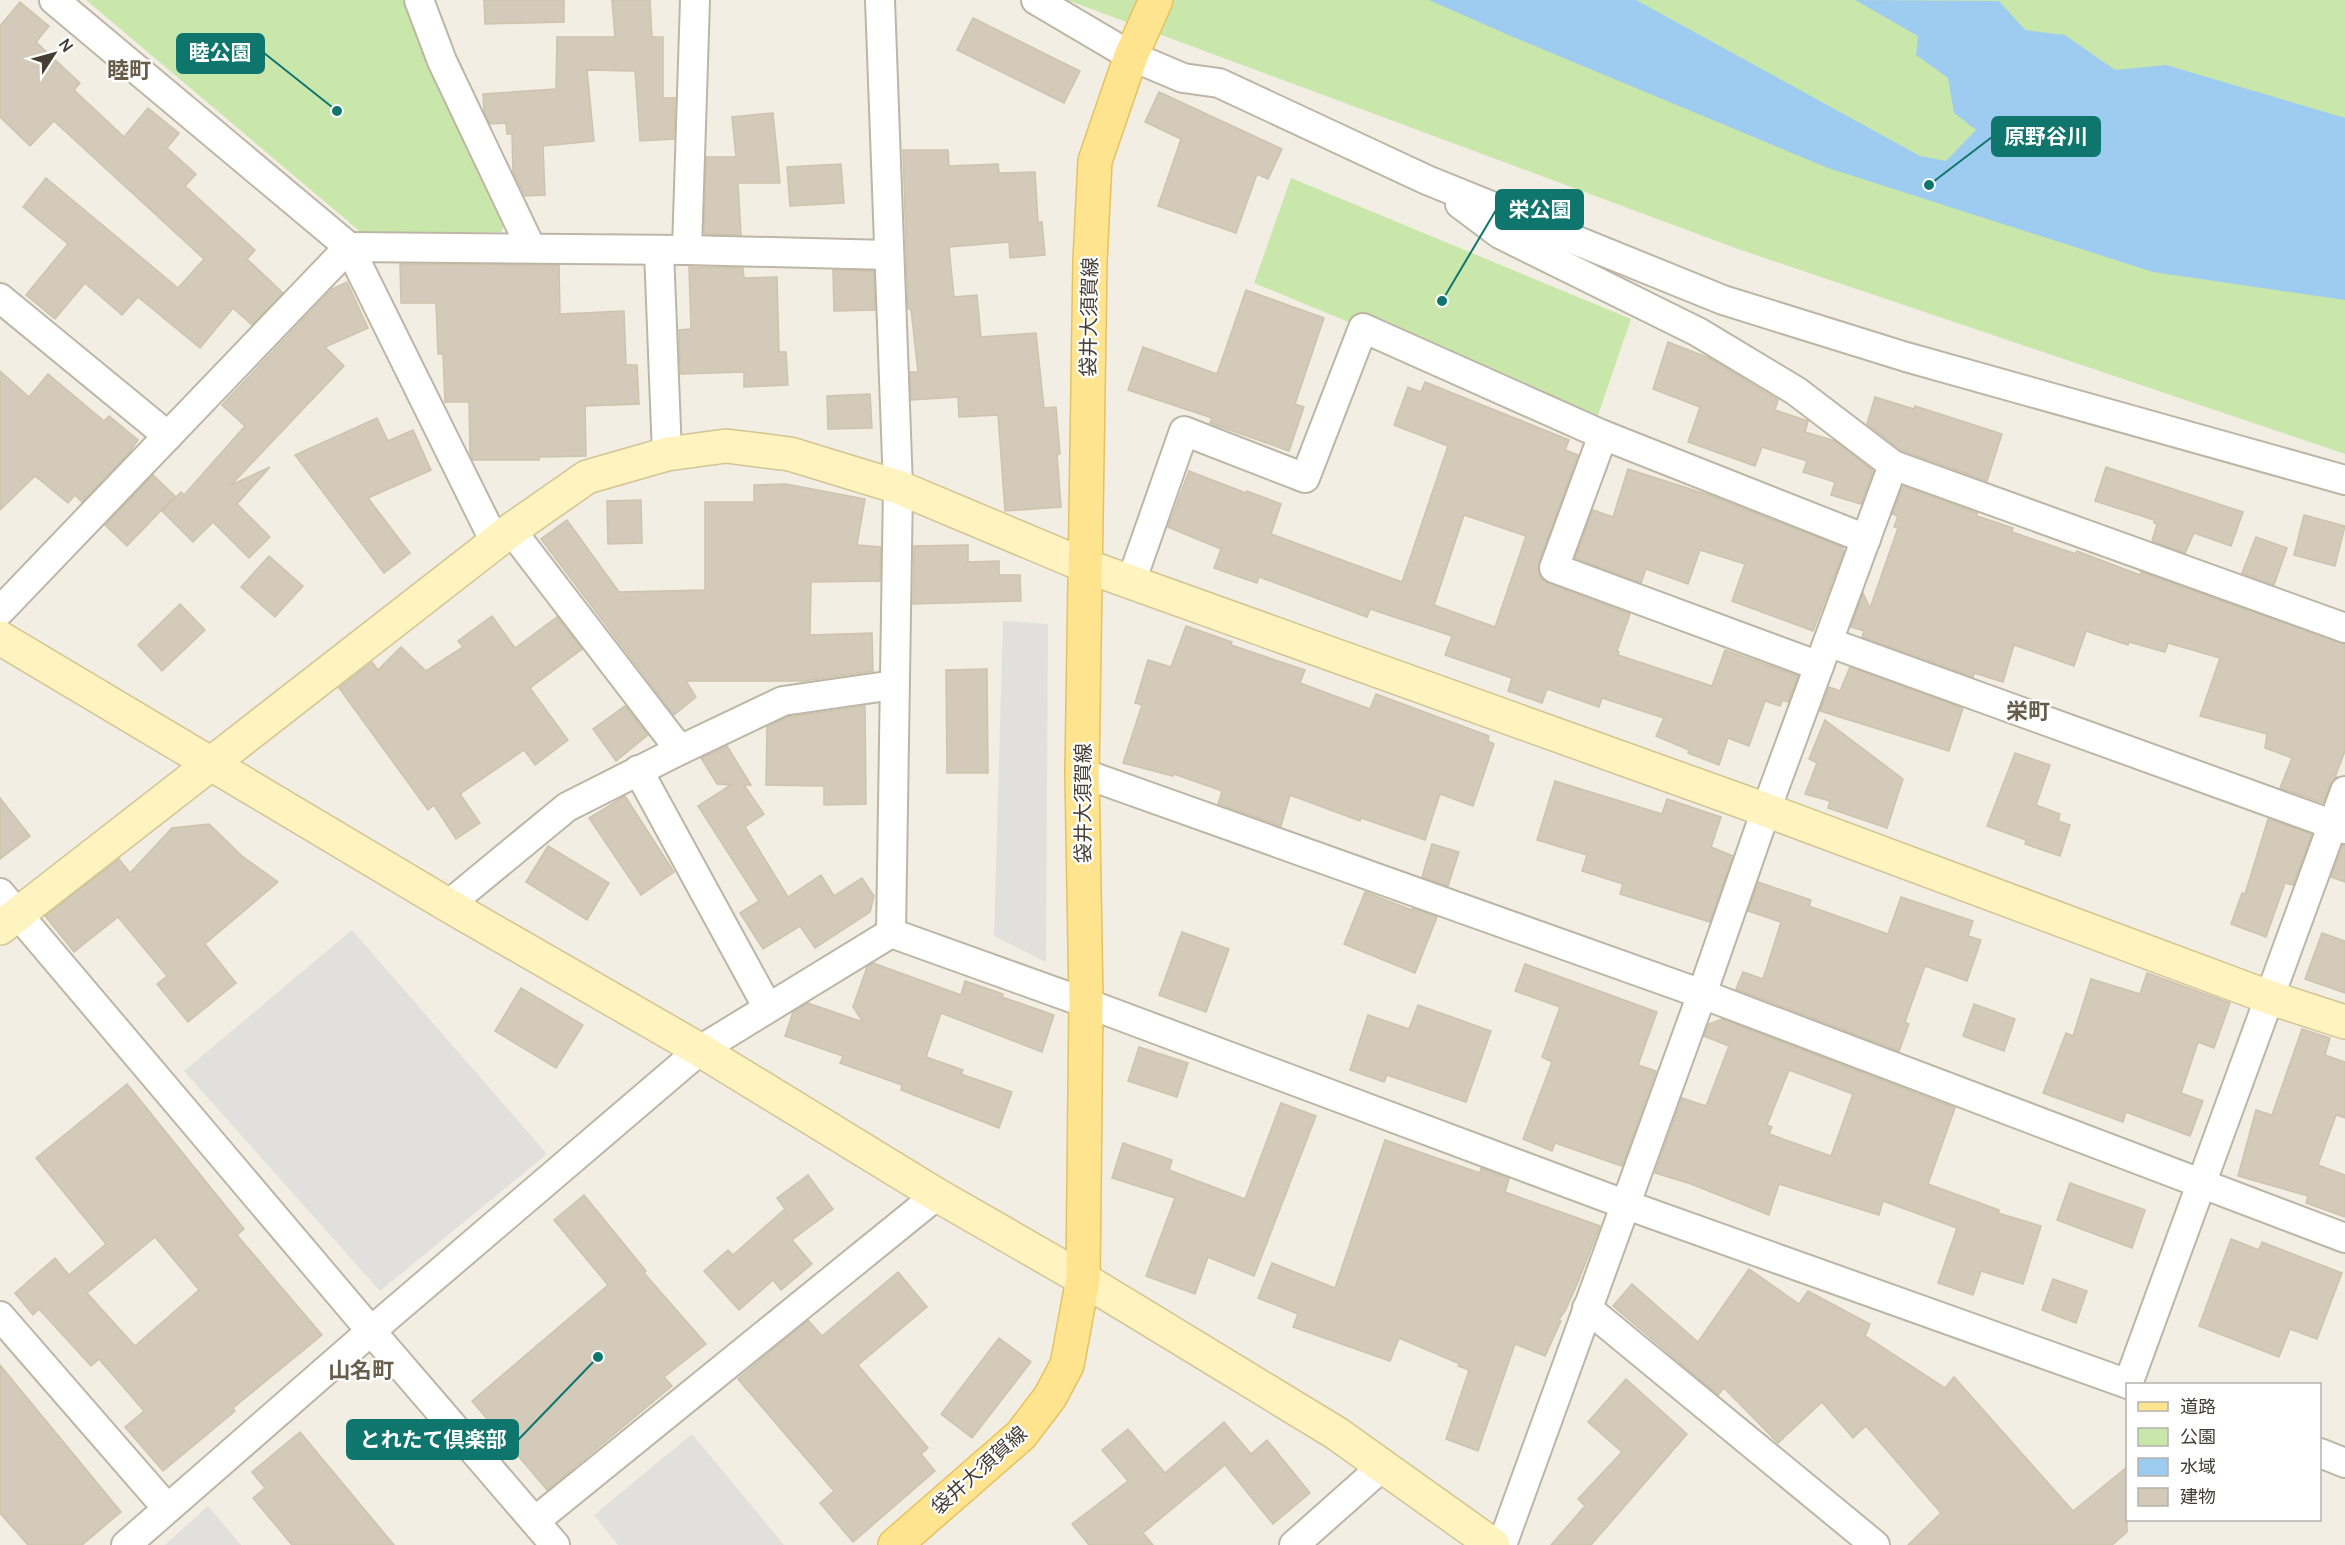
<svg xmlns="http://www.w3.org/2000/svg" width="2345" height="1545" font-family="Manrope,'Noto Sans JP',sans-serif">
<rect width="100%" height="100%" fill="#f2eee3"/>
<g fill="#c9e7ab">
<polygon points="86,0 405,0 507,221 501,232 363,234"/>
<polygon points="1067,0 2345,0 2345,454 1738,249"/>
<polygon points="1291,178 1631,319 1593,430 1363,328 1254,283"/>
</g>
<g fill="#e2e0dc">
<polygon points="1003,621 1048,624 1046,962 994,936"/>
<polygon points="352,930 547,1154 380,1291 184,1071"/>
<polygon points="692,1434 784,1545 618,1545 594,1515"/>
<polygon points="208,1506 241,1545 165,1545"/>
</g>
<polygon fill="#9ecbf0" points="1429,0 1636,0 1920,156 1946,161 1976,130 1954,113 1948,78 1916,55 1918,36 1855,0 1999,1 2025,30 2065,35 2115,70 2166,65 2345,118 2345,300 2153,272 1828,168 1513,37"/>
<g fill="#d4cab9" stroke="#cec3ac" stroke-width="1.5" fill-rule="evenodd">
<polygon points="484,0 564,0 564,22 485,24"/>
<polygon points="612,0 650,0 652,37 663,37 663,98 675,98 674,139 640,141 635,71 587,70 594,141 543,146 545,195 525,196 513,171 512,134 507,134 506,123 490,124 484,111 483,94 556,89 557,37 615,37"/>
<polygon points="20,2 49,26 36,42 80,83 74,90 124,137 148,108 179,133 167,148 196,174 185,186 255,250 247,259 283,293 252,325 233,308 200,348 138,297 122,315 85,283 55,319 26,295 68,244 23,207 46,178 178,288 204,259 54,121 30,146 0,117 0,26"/>
<polygon points="973,18 1080,71 1064,103 957,50"/>
<polygon points="1159,92 1282,149 1268,179 1257,174 1236,233 1158,206 1181,139 1145,122"/>
<polygon points="773,113 780,183 738,183 741,235 704,234 706,157 736,157 732,117"/>
<polygon points="903,150 948,150 949,166 998,164 999,173 1035,172 1038,222 1042,222 1045,255 1010,258 1009,242 949,247 954,297 977,295 981,337 1036,333 1044,408 1056,407 1060,454 1057,454 1061,507 1005,511 998,415 959,417 958,397 911,400 910,372 918,372 911,309 908,309"/>
<polygon points="841,164 844,203 790,206 787,167"/>
<polygon points="400,264 559,265 560,314 624,311 626,365 637,365 639,404 585,406 586,456 539,457 539,460 473,460 470,453 469,402 445,402 443,354 438,354 436,303 401,303"/>
<polygon points="689,267 743,268 744,278 777,277 779,352 786,352 788,385 744,387 744,372 680,374 679,330 691,329"/>
<polygon points="833,270 874,271 875,310 834,311"/>
<polygon points="347,282 368,328 325,347 344,366 231,485 270,467 237,504 270,537 249,558 213,522 193,542 162,511 181,492 184,495 245,426 222,405 332,289"/>
<polygon points="1246,290 1324,318 1295,404 1304,407 1289,451 1210,423 1212,418 1128,390 1143,347 1217,374"/>
<polygon points="1668,342 1709,358 1778,400 1775,410 1808,421 1805,432 1835,441 1873,471 1861,504 1831,495 1835,482 1803,472 1807,461 1762,447 1755,466 1688,442 1700,407 1653,389"/>
<polygon points="0,371 29,397 48,374 104,421 109,416 138,440 129,453 82,502 75,495 68,503 35,476 0,510"/>
<path d="M1425 382 1569 440 1565 450 1578 455 1539 562 1538 571 1542 579 1548 583 1630 614 1617 651 1619 652 1618 655 1712 686 1725 650 1798 676 1788 702 1783 700 1780 706 1765 701 1749 746 1728 738 1719 765 1688 753 1689 750 1656 736 1664 718 1602 698 1599 707 1547 689 1542 703 1508 691 1512 678 1445 655 1452 636 1370 609 1367 617 1259 577 1257 583 1214 568 1221 549 1168 527 1189 471 1246 493 1247 491 1281 504 1271 534 1402 582 1448 446 1394 425 1408 387 1421 392ZM1464 515 1526 536 1495 627 1434 605Z"/>
<polygon points="870,394 872,428 828,429 827,396"/>
<polygon points="1875,397 1914,409 1915,406 2002,434 1987,481 1901,450 1867,424"/>
<polygon points="377,418 388,441 413,430 431,470 368,498 410,553 384,573 295,455"/>
<polygon points="2106,467 2243,512 2231,546 2194,533 2185,553 2152,541 2157,524 2154,523 2154,520 2095,501"/>
<polygon points="1628,469 1709,495 1842,547 1844,551 1813,631 1732,601 1745,564 1700,550 1688,584 1646,569 1641,583 1575,558 1593,510 1613,517"/>
<polygon points="153,475 175,496 127,546 105,525"/>
<polygon points="786,484 865,499 857,545 881,547 880,581 811,582 810,635 872,633 873,671 804,681 686,681 696,697 674,715 541,539 567,520 619,592 705,590 705,502 754,502 754,485"/>
<polygon points="1903,486 1977,513 1977,516 2013,528 2012,532 2076,554 2077,551 2140,575 2141,572 2345,644 2345,751 2335,777 2337,777 2330,785 2323,803 2280,788 2292,758 2265,748 2267,734 2200,716 2220,658 2168,643 2165,652 2129,642 2128,645 2086,631 2074,666 2014,645 2003,682 1974,673 1973,677 1862,637 1864,631 1851,627 1863,593 1870,608 1898,528 1894,527 1898,516 1892,514"/>
<polygon points="641,500 642,543 608,544 607,501"/>
<polygon points="2304,515 2345,526 2335,566 2294,555"/>
<polygon points="2256,537 2287,548 2274,585 2242,573"/>
<polygon points="968,545 968,562 999,561 999,575 1020,575 1021,601 913,604 914,546"/>
<polygon points="269,556 303,586 275,617 241,587"/>
<polygon points="180,604 205,630 162,671 138,645"/>
<polygon points="492,616 515,648 557,617 582,649 530,688 568,740 535,765 524,750 460,794 480,823 456,839 434,805 428,810 339,688 372,662 378,670 401,647 426,671 463,647 458,641"/>
<polygon points="1186,626 1232,642 1231,645 1305,670 1300,683 1370,709 1376,694 1489,736 1488,741 1494,744 1473,806 1440,794 1425,840 1361,818 1360,821 1290,795 1281,826 1218,804 1222,791 1174,774 1173,776 1123,763 1142,705 1135,703 1148,660 1171,667"/>
<polygon points="1850,667 1963,708 1949,751 1820,711 1829,687 1840,691"/>
<polygon points="987,669 988,773 947,773 946,670"/>
<polygon points="625,706 648,735 616,761 593,729"/>
<polygon points="865,706 866,804 824,805 824,786 766,785 767,727 788,717"/>
<polygon points="1825,720 1903,779 1887,828 1828,808 1830,801 1805,794 1817,763 1809,759"/>
<polygon points="727,746 751,785 744,785 764,814 745,827 788,897 821,875 834,896 862,878 874,896 870,912 815,948 800,926 763,949 740,913 759,901 698,806 731,785 717,784 701,758"/>
<polygon points="2015,753 2050,765 2036,805 2060,814 2058,821 2070,825 2060,856 2025,844 2026,840 1987,826"/>
<polygon points="1555,781 1662,814 1667,799 1721,817 1711,847 1733,856 1710,922 1620,894 1623,884 1582,871 1587,855 1537,840"/>
<polygon points="625,796 674,872 641,895 589,818"/>
<polygon points="0,798 30,836 0,859"/>
<polygon points="2268,819 2312,834 2293,885 2285,883 2266,937 2231,924 2242,893 2245,894"/>
<polygon points="209,824 242,856 278,882 205,944 236,983 188,1022 157,984 167,976 118,917 74,952 45,916 119,859 130,873 172,828"/>
<polygon points="1432,844 1459,852 1448,886 1422,877"/>
<polygon points="2343,845 2345,845 2345,882 2331,877"/>
<polygon points="548,846 609,883 587,920 526,882"/>
<polygon points="1758,882 1811,900 1809,906 1888,934 1901,897 1973,921 1968,936 1981,940 1967,981 1925,966 1905,1022 1909,1024 1899,1051 1736,989 1743,972 1763,979 1781,922 1748,911"/>
<polygon points="1365,892 1412,910 1413,908 1437,917 1415,973 1344,944"/>
<polygon points="1182,932 1229,949 1206,1012 1159,995"/>
<polygon points="2322,933 2345,941 2345,993 2305,979"/>
<polygon points="873,963 961,995 965,981 1003,994 1002,997 1054,1015 1042,1052 941,1013 926,1057 963,1070 961,1074 1012,1092 999,1128 901,1090 902,1085 840,1063 843,1056 785,1036 793,1012 808,1003 863,1022 853,1007 867,967"/>
<polygon points="1525,964 1657,1012 1638,1065 1656,1071 1622,1166 1555,1143 1552,1151 1523,1139 1552,1062 1542,1057 1560,1007 1515,991"/>
<polygon points="2147,973 2230,1003 2214,1048 2198,1042 2181,1093 2203,1101 2190,1136 2126,1112 2123,1122 2043,1093 2066,1033 2073,1036 2091,979 2140,994"/>
<polygon points="521,988 583,1025 556,1068 495,1031"/>
<polygon points="1974,1004 2015,1019 2004,1051 1963,1036"/>
<polygon points="1418,1005 1491,1031 1466,1102 1387,1075 1384,1082 1350,1070 1368,1015 1409,1029"/>
<path d="M1722 1019 1955 1108 1928 1184 1999 1210 1998 1213 2041 1226 2023 1284 1981 1271 1973 1295 1938 1283 1957 1228 1883 1201 1879 1215 1779 1184 1769 1215 1691 1184 1655 1173 1682 1098 1706 1106 1729 1046 1704 1036 1709 1024ZM1789 1070 1853 1094 1831 1156 1769 1134 1772 1127 1767 1125Z"/>
<polygon points="2302,1029 2330,1038 2325,1055 2345,1062 2345,1118 2336,1115 2318,1165 2345,1175 2345,1217 2306,1203 2308,1196 2238,1176 2256,1110 2272,1115"/>
<polygon points="1139,1047 1188,1063 1177,1097 1128,1081"/>
<path d="M127 1084 244 1229 237 1235 322 1335 233 1408 235 1411 163 1471 125 1427 144 1411 99 1359 91 1366 39 1309 33 1315 15 1293 55 1258 69 1275 106 1244 36 1158ZM155 1237 199 1290 135 1346 87 1293Z"/>
<polygon points="1281,1103 1316,1116 1254,1276 1208,1257 1195,1294 1146,1276 1175,1198 1112,1178 1123,1143 1172,1160 1169,1170 1245,1199"/>
<polygon points="1385,1140 1480,1173 1481,1168 1509,1179 1505,1192 1600,1226 1578,1282 1565,1311 1559,1319 1561,1321 1545,1356 1515,1344 1478,1451 1446,1439 1469,1370 1458,1366 1460,1364 1399,1338 1390,1361 1293,1327 1298,1314 1258,1298 1272,1263 1335,1288"/>
<polygon points="808,1175 833,1209 792,1240 812,1264 781,1290 773,1280 739,1310 704,1271 728,1250 733,1255 785,1209 777,1198"/>
<polygon points="2070,1183 2145,1210 2132,1248 2057,1220"/>
<polygon points="584,1195 646,1271 644,1273 706,1344 664,1377 672,1386 547,1490 472,1401 608,1285 554,1220"/>
<polygon points="2231,1239 2259,1250 2262,1242 2342,1273 2317,1339 2290,1329 2279,1357 2199,1326"/>
<polygon points="1749,1269 1799,1304 1808,1291 1870,1324 1865,1336 1945,1388 1954,1377 2073,1511 2127,1467 2127,1532 2112,1545 1908,1545 1941,1513 1866,1426 1853,1438 1822,1402 1778,1443 1724,1388 1718,1395 1613,1306 1632,1284 1698,1342"/>
<polygon points="898,1272 927,1307 858,1365 928,1448 921,1454 935,1471 853,1542 820,1503 834,1491 738,1379 808,1320 822,1336"/>
<polygon points="2053,1279 2087,1291 2076,1323 2042,1310"/>
<polygon points="999,1338 1031,1362 972,1438 941,1414"/>
<polygon points="0,1365 121,1512 82,1545 28,1545 0,1513"/>
<polygon points="1626,1379 1687,1434 1591,1545 1551,1545 1585,1506 1578,1499 1622,1452 1588,1422"/>
<polygon points="1224,1422 1251,1454 1267,1440 1310,1493 1273,1524 1225,1465 1143,1533 1153,1545 1089,1545 1072,1524 1128,1481 1102,1450 1128,1429 1165,1473"/>
<polygon points="300,1432 394,1545 292,1545 253,1498 265,1488 252,1472"/>
</g>
<g fill="none" stroke-linecap="round" stroke-linejoin="round">
<g stroke="#bdb6a6" stroke-width="32">
<g id="street">
<polyline points="54,0 349,247 496,544"/>
<polyline points="419,0 442,61 531,248"/>
<polyline points="880,0 898,487 891,933"/>
<polyline points="1036,0 1131,56 1183,78 1219,83 1427,180 1723,300 1906,357 2345,480"/>
<polyline points="1460,204 1500,234 1698,332 1796,391 1893,465 2345,628"/>
<polyline points="687,250 695,0"/>
<polyline points="659,251 667,454"/>
<polyline points="0,298 168,436"/>
<polyline points="1603,435 1554,568 1819,666"/>
<polyline points="511,530 680,750"/>
<polyline points="1131,582 1184,431 1305,478 1363,328 1603,435 1866,539"/>
<polyline points="0,611 349,247 687,250 889,255"/>
<polyline points="1828,642 2345,829"/>
<polyline points="638,770 768,1008"/>
<polyline points="1082,773 1702,994 2345,1238"/>
<polyline points="0,893 371,1331 555,1545"/>
<polyline points="448,905 567,807 680,750 783,701 894,685"/>
<polyline points="891,933 1086,1003 1624,1204 2128,1384"/>
<polyline points="1587,1308 1875,1545"/>
<polyline points="0,1316 167,1508"/>
<polyline points="2128,1384 2345,791"/>
<polyline points="2320,1453 2345,1463"/>
<polyline points="535,1521 937,1195"/>
<polyline points="126,1545 371,1331 700,1050 891,933"/>
<polyline points="1294,1545 1383,1466"/>
<polyline points="1502,1545 1702,994 1766,810 1893,465"/>
</g>
</g>
<g stroke="#d3c493" stroke-width="36">
<g id="secondary">
<polyline points="0,638 448,905 700,1050 937,1195 1083,1279 1336,1433 1493,1545"/>
<polyline points="0,928 511,530 587,477 667,454 726,446 790,454 898,487 1086,566 1766,810 2271,998 2345,1022"/>
</g>
</g>
<g stroke="#e4c25f" stroke-width="36">
<polyline id="primary" points="895,1545 1021,1435 1050,1397 1067,1365 1083,1279 1086,1003 1082,773 1090,261 1095,161 1131,56 1156,0"/>
</g>
<use href="#street" stroke="#fff" stroke-width="28"/>
<use href="#secondary" stroke="#fff3c0" stroke-width="33"/>
<use href="#primary" stroke="#ffe490" stroke-width="33"/>
</g>
<g text-anchor="middle" stroke-width="4.5" stroke-linejoin="round" paint-order="stroke">
<g font-size="20" fill="#443e34" stroke="#fff">
<text transform="translate(1089 317) rotate(-89)" y="7">袋井大須賀線</text>
<text transform="translate(1083 803) rotate(-90)" y="7">袋井大須賀線</text>
<text transform="translate(979 1470) rotate(-42)" y="7">袋井大須賀線</text>
</g>
<g font-size="22" font-weight="bold" fill="#675d4b" stroke="#fff">
<text x="129" y="78">睦町</text>
<text x="2028" y="719">栄町</text>
<text x="361" y="1378">山名町</text>
</g>
</g>
<path fill="none" stroke="#0f766e" stroke-width="2" d="M337 111L264 53M1929 185L1992 137M1442 301L1496 210M598 1357L518 1440"/>
<g fill="#0f766e" stroke="#fff" stroke-width="2">
<circle cx="337" cy="111" r="6"/>
<circle cx="1929" cy="185" r="6"/>
<circle cx="1442" cy="301" r="6"/>
<circle cx="598" cy="1357" r="6"/>
</g>
<g fill="#0f766e" stroke="#0f766e" stroke-width="2">
<rect x="177" y="34" width="87" height="39" rx="6"/>
<rect x="1992" y="117" width="108" height="39" rx="6"/>
<rect x="1496" y="190" width="87" height="39" rx="6"/>
<rect x="347" y="1420" width="171" height="39" rx="6"/>
</g>
<g font-size="21" text-anchor="middle" font-weight="bold" fill="#fff">
<text x="220" y="60">睦公園</text>
<text x="2046" y="144">原野谷川</text>
<text x="1540" y="217">栄公園</text>
<text x="433" y="1447">とれたて倶楽部</text>
</g>
<rect x="2126" y="1383" width="195" height="138" fill="#ffffff" stroke="#b4b2ae" stroke-width="1.5"/>
<rect x="2138" y="1402" width="30" height="9" fill="#ffe490" stroke="#b4b2ae" stroke-width="1.5"/>
<text x="2180" y="1413" font-size="18" fill="#443e34">道路</text>
<rect x="2138" y="1428" width="30" height="18" fill="#c9e7ab" stroke="#b4b2ae" stroke-width="1.5"/>
<text x="2180" y="1443" font-size="18" fill="#443e34">公園</text>
<rect x="2138" y="1458" width="30" height="18" fill="#9ecbf0" stroke="#b4b2ae" stroke-width="1.5"/>
<text x="2180" y="1473" font-size="18" fill="#443e34">水域</text>
<rect x="2138" y="1488" width="30" height="18" fill="#d4cab9" stroke="#b4b2ae" stroke-width="1.5"/>
<text x="2180" y="1503" font-size="18" fill="#443e34">建物</text>
<g transform="translate(54 54) rotate(54)" stroke="#ffffff" stroke-width="4.5" paint-order="stroke">
<path d="M0-4.5L10 22L0 15L-10 22Z" fill="#443e34"/>
<text y="-9" font-size="16" font-weight="bold" text-anchor="middle" fill="#443e34">N</text>
</g>
</svg>
